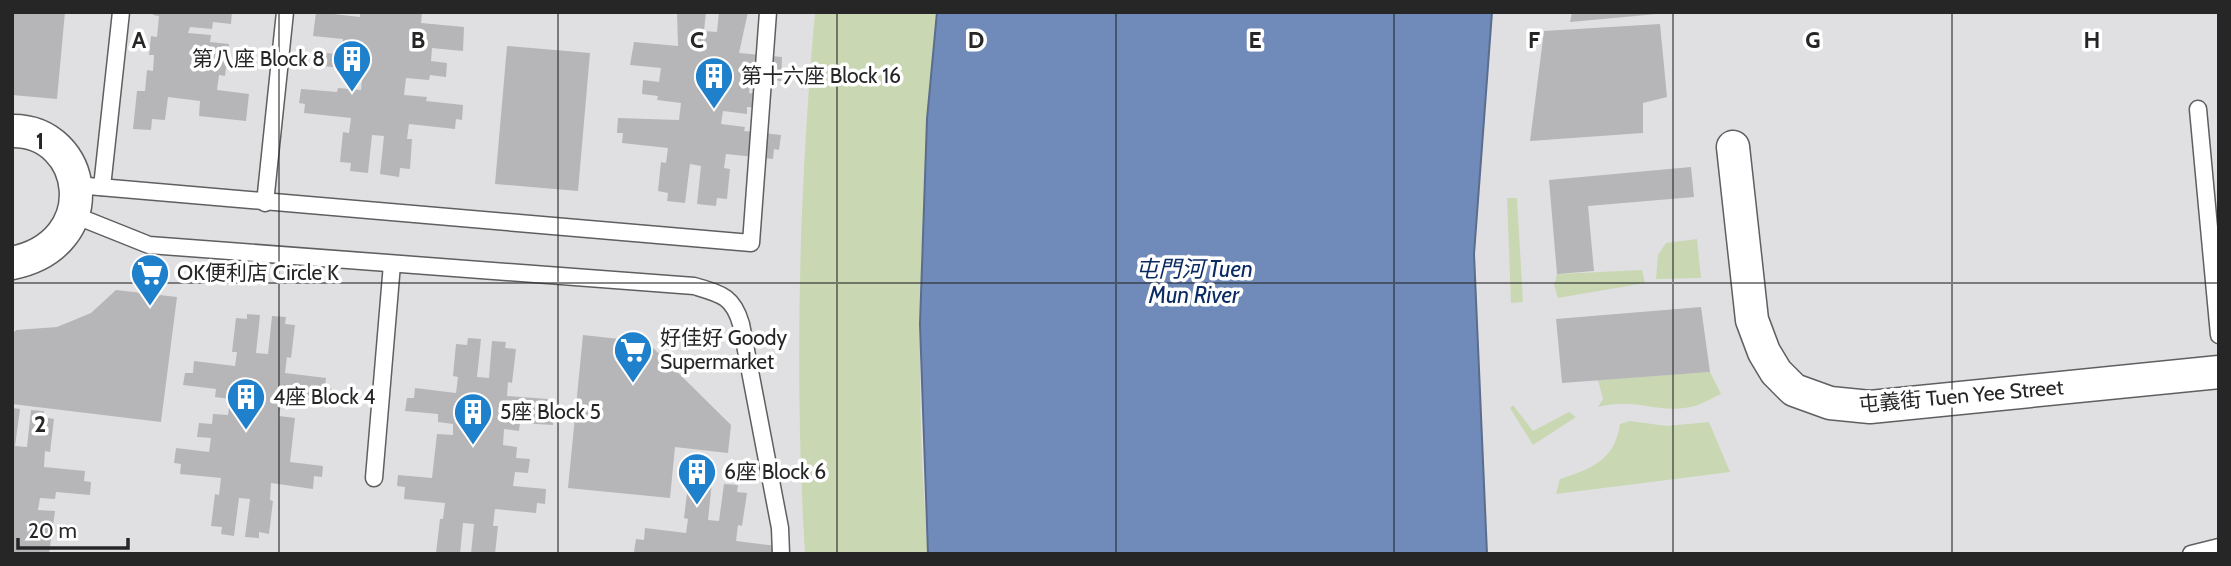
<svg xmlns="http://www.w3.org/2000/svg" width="2231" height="566" font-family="Cabin,'Noto Sans TC',sans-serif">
<rect width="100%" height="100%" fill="#e0e0e2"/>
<g fill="#c9d8b2">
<path d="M815 12H937C921 192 913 373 928 554H805C794 371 799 195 815 12Z"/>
<polygon points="1507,198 1517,198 1523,302 1511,303"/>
<polygon points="1697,239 1701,278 1656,279 1658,255 1666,243"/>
<polygon points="1642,270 1645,283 1558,298 1554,285 1557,274"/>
<path d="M1710 372 1721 394C1712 398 1701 405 1691 407 1656 414 1637 397 1598 407L1603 399 1598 380Z"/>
<polygon points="1513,405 1533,431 1569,412 1576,417 1533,445 1510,408"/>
<path d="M1630 421 1667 426 1709 422 1730 472 1556 494 1560 479C1591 469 1615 460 1620 424Z"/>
</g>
<polygon fill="#708bb9" stroke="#5a6d8d" stroke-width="2" points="937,12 1492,12 1474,254 1487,554 928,554 920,324 927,119"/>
<g fill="#b6b6b8">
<polygon points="12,12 65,12 57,99 12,95"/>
<polygon points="154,12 232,12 231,24 213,22 212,29 190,27 188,33 211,35 210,42 229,44 225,76 219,75 217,90 249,94 246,121 199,116 200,101 168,97 165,120 152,119 151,130 133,129 137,91 145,91 147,70 153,71 154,55 149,55 151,36 157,37 159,16 153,15"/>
<polygon points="316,12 360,17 360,12 422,12 421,23 464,27 463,51 432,48 431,61 447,63 446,77 430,75 429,80 406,78 404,95 427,97 426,101 463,105 462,120 456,119 455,129 409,124 407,139 412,139 410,169 400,168 399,177 380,174 384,136 372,135 368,173 350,171 351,163 340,162 343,132 349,133 351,118 304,113 305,104 299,103 301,89 337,92 338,88 361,90 362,77 339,75 340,68 324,66 325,53 341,54 343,39 313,36"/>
<polygon points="677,12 706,12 704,31 717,32 719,12 748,12 739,53 782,57 781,81 751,78 749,93 765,95 763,108 747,107 747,114 723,111 721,124 745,127 744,131 781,135 779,150 774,149 773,159 726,154 724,168 730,169 727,199 717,198 716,206 697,204 701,166 690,164 685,203 667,201 668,193 658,191 661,162 666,163 668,148 622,143 623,133 617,133 618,118 679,120 681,103 657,100 658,96 642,94 643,80 659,82 661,68 630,65 634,42 678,46"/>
<polygon points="1572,12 1657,12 1657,14 1570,22"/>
<polygon points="1660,24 1667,97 1643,103 1643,133 1530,141 1544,31"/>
<polygon points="507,46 590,53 578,191 495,184"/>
<polygon points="1691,167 1694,197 1588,206 1594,271 1557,274 1549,180"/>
<polygon points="116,290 177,297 161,422 12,404 12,335 16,330 57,327 91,313"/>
<polygon points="1701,307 1710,372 1562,383 1556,319"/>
<polygon points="247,314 260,315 256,353 268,354 272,316 286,317 285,324 295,325 291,358 287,357 285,373 326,378 325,388 332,389 330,402 297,398 296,406 281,404 279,416 295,418 290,462 323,466 322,477 314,476 313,489 271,483 270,500 273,501 269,534 259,532 259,538 245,537 250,499 239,498 234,536 221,534 222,527 211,526 215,494 219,495 221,478 180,474 181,464 174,463 176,448 209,452 211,438 197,437 199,423 212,424 213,414 228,415 230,399 215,397 216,389 183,385 185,373 193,373 194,361 235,366 237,352 232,352 236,318 247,319"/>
<polygon points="583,335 647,342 731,425 728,453 675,447 670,498 568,488"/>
<polygon points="468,338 481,339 477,377 489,378 492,341 506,342 505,348 516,349 512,383 508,382 507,396 548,399 547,412 554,413 553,425 520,423 519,431 504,429 503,445 517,447 516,458 530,459 528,473 515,472 513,486 546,489 545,504 537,503 536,513 495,509 493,526 498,526 495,554 471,554 474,524 463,523 460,554 436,553 440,519 443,519 445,503 404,499 405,487 397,486 398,475 432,478 437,434 453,435 453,424 438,422 438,414 405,411 407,398 414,398 415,388 456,393 458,377 453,376 456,344 467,345"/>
<polygon points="12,408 20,409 15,446 27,447 31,410 44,411 44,417 54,419 50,452 45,451 44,467 85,471 84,481 91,482 90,495 56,492 55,499 40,498 38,510 55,511 49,554 12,554"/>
<polygon points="699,481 712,482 708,520 719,521 724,484 738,485 737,492 747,493 742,526 738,525 736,541 785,547 784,554 634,552 636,539 644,540 645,528 686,533 688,519 684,518 688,485 698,487"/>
</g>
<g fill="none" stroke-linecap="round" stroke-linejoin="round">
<g stroke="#5f5f61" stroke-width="19">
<g id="lane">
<polyline points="2198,109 2219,335"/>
<polyline points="76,185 751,243 768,12"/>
<polyline points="102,187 121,12"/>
<polyline points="265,203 285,12"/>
<path d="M74 215 149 245 694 286C721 294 733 296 741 324L780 528 781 554"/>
<polyline points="374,478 392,264"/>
<polyline points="2191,554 2219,547"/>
</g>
</g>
<g stroke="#5f5f61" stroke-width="35">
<g id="street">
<path d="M12 131C88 130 106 244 12 263"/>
<polyline points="1733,147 1752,320 1764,352 1776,372 1794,390 1830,403 1870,407 2219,372"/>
</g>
</g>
<use href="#lane" stroke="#fff" stroke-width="16"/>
<use href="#street" stroke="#fff" stroke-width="32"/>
</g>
<path fill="none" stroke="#262627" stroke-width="2" stroke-opacity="0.55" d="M279 12V554M558 12V554M837 12V554M1116 12V554M1394 12V554M1673 12V554M1952 12V554M12 283H2219"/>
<defs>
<g id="building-pin" transform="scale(2.0125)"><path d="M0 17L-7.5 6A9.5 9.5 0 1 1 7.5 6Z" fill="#1f80cc" stroke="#fff"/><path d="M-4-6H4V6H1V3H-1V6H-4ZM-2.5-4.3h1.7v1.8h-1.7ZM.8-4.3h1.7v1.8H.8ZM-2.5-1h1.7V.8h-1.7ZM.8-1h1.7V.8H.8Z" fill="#fff"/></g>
<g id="supermarket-pin" transform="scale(2.0125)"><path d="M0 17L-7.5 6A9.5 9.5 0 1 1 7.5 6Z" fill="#1f80cc" stroke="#fff"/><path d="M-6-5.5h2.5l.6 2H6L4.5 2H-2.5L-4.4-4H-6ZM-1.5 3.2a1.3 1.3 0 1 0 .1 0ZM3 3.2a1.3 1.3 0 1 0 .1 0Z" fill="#fff"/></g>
</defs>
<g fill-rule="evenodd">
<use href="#building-pin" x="352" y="59"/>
<use href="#building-pin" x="714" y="76"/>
<use href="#supermarket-pin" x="150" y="273"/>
<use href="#supermarket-pin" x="633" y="350"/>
<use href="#building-pin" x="246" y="397"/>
<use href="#building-pin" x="473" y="412"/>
<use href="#building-pin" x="697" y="472"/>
</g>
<g text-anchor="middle" stroke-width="7" stroke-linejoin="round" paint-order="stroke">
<g font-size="21" fill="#262627" stroke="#fff" text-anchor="start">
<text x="325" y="66" text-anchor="end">第八座 Block 8</text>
<text x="741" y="83">第十六座 Block 16</text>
<text x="177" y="280">OK便利店 Circle K</text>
<text x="660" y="345">好佳好 Goody<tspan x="660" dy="24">Supermarket</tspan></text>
<text x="273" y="404">4座 Block 4</text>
<text x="500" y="419">5座 Block 5</text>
<text x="724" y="479">6座 Block 6</text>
</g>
<g font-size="21" fill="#262627" stroke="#fff">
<text transform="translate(1961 396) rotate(-5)" y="7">屯義街 Tuen Yee Street</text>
</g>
<g font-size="23" font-style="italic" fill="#0b2b63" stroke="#fff">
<text x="1194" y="277">屯門河 Tuen<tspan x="1194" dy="26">Mun River</tspan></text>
</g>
</g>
<g font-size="23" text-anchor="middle" font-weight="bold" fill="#262627" stroke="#fff" stroke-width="7" stroke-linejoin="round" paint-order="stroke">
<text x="139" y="48">A</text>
<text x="418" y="48">B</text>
<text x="697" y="48">C</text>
<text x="976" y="48">D</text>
<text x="1255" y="48">E</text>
<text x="1534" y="48">F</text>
<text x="1813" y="48">G</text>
<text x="2092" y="48">H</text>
<text x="40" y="149">1</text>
<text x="40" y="432">2</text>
</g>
<rect width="2231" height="566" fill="none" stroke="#262627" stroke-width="28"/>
<path d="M18 538v10h110v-10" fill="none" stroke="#262627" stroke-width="3.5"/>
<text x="28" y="538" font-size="21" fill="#262627" stroke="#ffffff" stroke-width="5" paint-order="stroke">20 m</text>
</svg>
